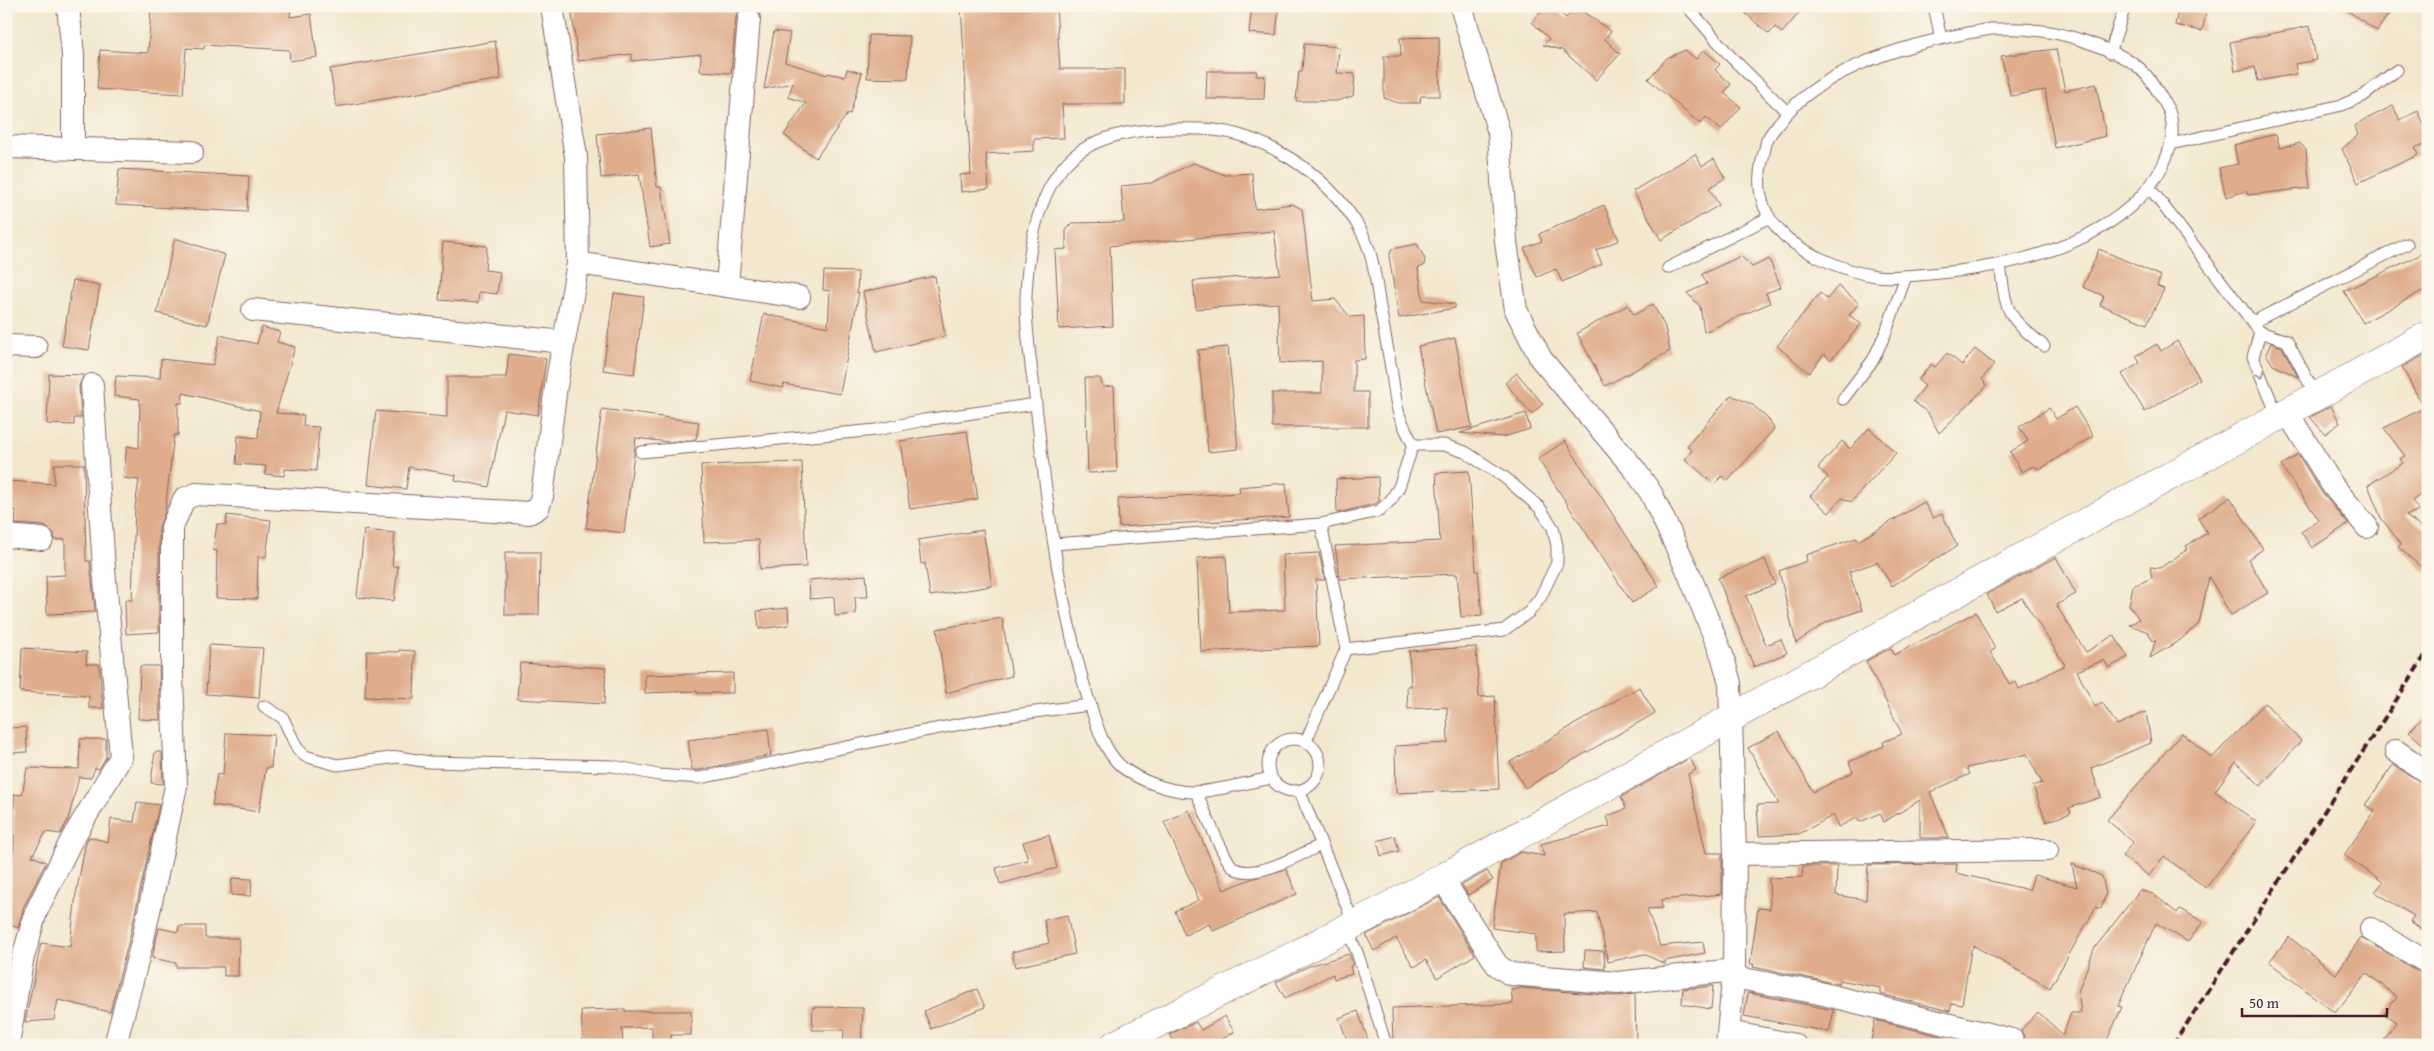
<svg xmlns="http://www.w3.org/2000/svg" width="2434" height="1051" font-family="'Gentium Book Plus',serif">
<rect width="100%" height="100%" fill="#fbf7ec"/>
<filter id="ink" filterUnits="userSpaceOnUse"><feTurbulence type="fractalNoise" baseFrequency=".02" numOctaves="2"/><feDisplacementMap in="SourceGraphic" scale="10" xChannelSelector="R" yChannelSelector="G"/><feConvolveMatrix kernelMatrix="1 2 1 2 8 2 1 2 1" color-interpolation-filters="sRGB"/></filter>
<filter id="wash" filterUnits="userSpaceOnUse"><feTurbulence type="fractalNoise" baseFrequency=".0096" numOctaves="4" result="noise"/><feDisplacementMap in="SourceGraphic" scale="20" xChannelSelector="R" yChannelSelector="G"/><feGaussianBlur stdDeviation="1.12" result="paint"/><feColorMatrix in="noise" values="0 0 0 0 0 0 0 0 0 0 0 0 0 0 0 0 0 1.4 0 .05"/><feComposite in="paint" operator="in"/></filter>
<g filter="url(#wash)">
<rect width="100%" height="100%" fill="#f3e7cd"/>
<g id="blocks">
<g fill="#dfad8c">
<polygon points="167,6 291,6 290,17 311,14 317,57 290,61 289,50 204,45 204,49 186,48 183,94 97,89 100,50 148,53 151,8 166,10"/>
<polygon points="571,6 739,6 736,18 731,73 700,71 701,54 632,61 632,54 578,61"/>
<polygon points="961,6 1056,6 1060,69 1125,69 1125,104 1062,104 1064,138 1034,139 1034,151 986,154 989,189 961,192 960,175 971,174"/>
<polygon points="1252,6 1279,6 1276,35 1249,33"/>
<polygon points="1547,6 1553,6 1566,18 1576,7 1611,31 1605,39 1620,54 1596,80 1562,50 1543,45 1549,39 1532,22"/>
<polygon points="1737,6 1805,6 1782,33 1775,27 1769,34"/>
<polygon points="2179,6 2208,6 2202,31 2175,25"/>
<polygon points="2341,6 2394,6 2377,31"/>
<polygon points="2310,26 2316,60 2295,64 2297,74 2258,81 2255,67 2235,71 2230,42"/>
<polygon points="774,31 790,33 785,62 827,75 828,73 845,77 847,69 862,73 850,114 848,113 816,158 784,135 806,103 788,97 793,83 764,89"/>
<polygon points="869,35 910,36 908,79 867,78"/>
<polygon points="1439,37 1440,96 1421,96 1420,103 1398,103 1384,98 1384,56 1401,56 1400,38"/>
<polygon points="495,41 501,79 336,107 330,69"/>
<polygon points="1304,44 1339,47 1337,73 1355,74 1353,96 1337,101 1296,101 1299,71 1302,71"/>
<polygon points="2056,49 2065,91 2096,84 2106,136 2055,148 2045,90 2011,96 2001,56"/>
<polygon points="1685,50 1696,59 1704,50 1720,64 1715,70 1731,84 1724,93 1741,107 1721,130 1706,117 1700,124 1648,79 1667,58"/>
<polygon points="1207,71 1257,71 1256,76 1265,76 1264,99 1206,99"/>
<polygon points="2393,106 2400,120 2418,111 2428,133 2428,142 2415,148 2418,155 2358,183 2342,149 2358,135 2355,127 2360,122"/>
<polygon points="651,128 657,187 661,187 670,244 650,247 639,174 601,178 597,134"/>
<polygon points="2276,134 2280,148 2300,143 2306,150 2310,188 2248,195 2246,191 2226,197 2219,168 2238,164 2234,145"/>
<polygon points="1695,154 1702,166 1714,159 1725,178 1709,188 1719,205 1661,240 1633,191"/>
<polygon points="1194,163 1225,175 1252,173 1255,209 1292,204 1302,209 1313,301 1335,299 1350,317 1364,316 1365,359 1354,360 1354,392 1368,392 1368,427 1272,427 1272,393 1322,393 1322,361 1280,363 1278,303 1196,309 1193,281 1280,274 1274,231 1110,246 1113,326 1059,329 1055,250 1066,249 1066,229 1072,223 1124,222 1121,186 1151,183"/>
<polygon points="119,169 249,176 247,212 116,205"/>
<polygon points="1604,205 1619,240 1596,250 1602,264 1562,282 1556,269 1537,277 1524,248 1542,241 1539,234"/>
<polygon points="175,238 225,255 207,325 157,313"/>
<polygon points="443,242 487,246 485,270 500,272 497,294 479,292 478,303 439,300"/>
<polygon points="1417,244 1425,259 1424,266 1418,268 1423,300 1455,304 1455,308 1399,318 1389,256 1392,249"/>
<polygon points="2099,249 2161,276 2157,286 2164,289 2147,324 2100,305 2104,296 2083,287"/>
<polygon points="2428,251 2428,288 2363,323 2344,291"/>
<polygon points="1741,256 1752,267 1769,259 1781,287 1766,293 1770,303 1704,332 1700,306 1687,293 1707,284 1702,274"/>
<polygon points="824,271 858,272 857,293 859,292 840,394 784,384 783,388 750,381 764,314 828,327 830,291 823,290"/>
<polygon points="935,276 945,336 876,352 863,292"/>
<polygon points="73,280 100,285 89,350 62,346"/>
<polygon points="1838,286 1859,303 1849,315 1861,324 1831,360 1824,354 1809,373 1777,346 1820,293 1827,299"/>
<polygon points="614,293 644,297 634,374 603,370"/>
<polygon points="1653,304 1665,327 1670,351 1605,386 1577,333 1628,305 1634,315"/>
<polygon points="262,327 280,332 277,342 295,347 276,413 304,415 303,426 319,427 316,471 285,469 284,476 265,474 266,466 236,464 238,436 258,438 260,411 183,393 182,403 178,403 178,435 174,435 165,511 159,527 159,632 126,634 125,600 132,600 135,507 139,480 123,478 127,446 139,448 140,399 114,396 116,376 160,378 161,359 213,365 220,335 257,344"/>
<polygon points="1455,338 1472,427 1436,434 1418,346"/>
<polygon points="2177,341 2200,379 2145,412 2122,374 2140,363 2136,356 2157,344 2161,351"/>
<polygon points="2271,343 2282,347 2298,377 2273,365 2266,354"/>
<polygon points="1228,347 1238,449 1208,452 1198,350"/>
<polygon points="1975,349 1994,364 1982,379 1987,386 1939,433 1928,413 1913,401 1925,386 1918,380 1931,364 1935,367 1947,353 1962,365"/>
<polygon points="509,354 546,359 538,415 504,410 489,487 455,480 456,475 409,467 406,489 368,485 376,411 447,417 447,377 506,377"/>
<polygon points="2426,354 2428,489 2412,501 2419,510 2406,516 2428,531 2428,573 2398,547 2401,544 2381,518 2368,485 2403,463 2400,459 2405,456 2384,428 2424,408 2402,367"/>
<polygon points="1517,373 1543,404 1532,414 1505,383"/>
<polygon points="49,374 84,375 79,386 81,418 74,418 74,425 47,424"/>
<polygon points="1085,378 1100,378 1103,387 1114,386 1117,472 1088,473"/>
<polygon points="1731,395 1753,405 1769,420 1774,429 1728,481 1722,476 1714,484 1685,459 1692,450 1687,446"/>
<polygon points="2331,406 2340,423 2325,434 2310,417"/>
<polygon points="2075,407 2093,436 2040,469 2033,466 2022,472 2010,452 2028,441 2019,427 2049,408 2056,419"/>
<polygon points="602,409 699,422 696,439 668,442 636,438 624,533 586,528"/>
<polygon points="1526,413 1530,429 1503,437 1460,433"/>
<polygon points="1869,428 1896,453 1851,502 1842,498 1829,513 1810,496 1828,477 1818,468 1842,441 1850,449"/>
<polygon points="967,431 978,499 910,509 900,441"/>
<polygon points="1565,441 1659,586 1632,603 1538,459"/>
<polygon points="2298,454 2322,493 2348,524 2312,548 2301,532 2319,520 2281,466"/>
<polygon points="802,462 806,567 760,569 759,540 704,542 701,465"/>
<polygon points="54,464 84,464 86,561 90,561 95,612 47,614 46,576 65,575 65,539 55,540 54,533 44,526 15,524 16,510 6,510 6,481 54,484"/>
<polygon points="1469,471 1476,571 1478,571 1482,615 1461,617 1457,574 1340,579 1335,546 1440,541 1436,473"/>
<polygon points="1378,477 1379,501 1375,504 1337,513 1336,479"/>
<polygon points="1286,483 1289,517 1119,527 1118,499 1240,493 1239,487"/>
<polygon points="2230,497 2263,549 2248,559 2268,593 2231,615 2209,577 2199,624 2180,640 2150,658 2156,639 2153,641 2148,632 2130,625 2139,619 2129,605 2133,586 2152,578 2150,567 2160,568 2188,549 2186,546 2207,533 2198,518"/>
<polygon points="1924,502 1933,518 1942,514 1957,546 1892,586 1877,562 1849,572 1862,610 1827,622 1796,643 1779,571 1807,561 1806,555 1856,538 1858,541"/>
<polygon points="227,515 271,520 266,557 258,556 257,599 216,598 217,551 213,550 217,524 226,525"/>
<polygon points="364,530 395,533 392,566 398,566 394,601 357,597"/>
<polygon points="983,530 992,586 930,596 925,563 921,564 918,540"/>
<polygon points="505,552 540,552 539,615 505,615"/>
<polygon points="1319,553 1325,580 1316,580 1319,646 1201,652 1197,558 1226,556 1229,612 1285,610 1283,555"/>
<polygon points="2056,557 2076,594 2056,605 2086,652 2114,635 2128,657 2109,668 2104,660 2077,671 2095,707 2102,702 2117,725 2146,712 2151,743 2091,768 2101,797 2069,808 2071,813 2046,822 2033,786 2042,783 2027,754 1967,768 1970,774 1930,792 1949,838 1920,838 1920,800 1884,822 1880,813 1860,822 1856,818 1838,827 1834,815 1799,834 1759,836 1757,805 1779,804 1748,748 1779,731 1813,792 1853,772 1849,762 1884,746 1883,742 1902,734 1866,661 1891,648 1894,655 1976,612 1995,649 1990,652 2010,685 2016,682 2019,689 2065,665 2022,598 1995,611 1987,594"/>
<polygon points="1765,559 1775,584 1746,596 1766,645 1781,639 1787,653 1754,667 1718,578"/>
<polygon points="866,575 868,597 855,597 856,614 835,616 834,597 810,599 809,580"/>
<polygon points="788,608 789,625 759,629 757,611"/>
<polygon points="1002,618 1012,676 946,693 937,629"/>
<polygon points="209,645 263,648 259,698 206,694"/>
<polygon points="1476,647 1479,697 1495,696 1499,789 1396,793 1395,746 1448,743 1447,707 1408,709 1407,686 1411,686 1409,651"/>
<polygon points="22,648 87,652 86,664 99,664 103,708 89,708 89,696 20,692"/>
<polygon points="399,650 415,651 414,699 365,697 367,651 399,652"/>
<polygon points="520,663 606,668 604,704 517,699"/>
<polygon points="140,666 159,666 160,720 138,719"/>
<polygon points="733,673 733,693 697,693 697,691 645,693 645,675"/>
<polygon points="1639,687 1655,713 1525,788 1510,762"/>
<polygon points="2265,703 2301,741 2261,786 2236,762 2215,791 2256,822 2206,888 2164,856 2149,876 2122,856 2133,842 2107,820 2182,733 2212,758"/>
<polygon points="2428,712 2428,749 2409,732"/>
<polygon points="26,727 27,752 12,753 10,728"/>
<polygon points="768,729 771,755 700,770 692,770 688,740"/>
<polygon points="226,733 274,735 271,768 266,768 259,812 212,805 217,774 223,775"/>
<polygon points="80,739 106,739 106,757 99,769 95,768 91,778 79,777 68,820 60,834 46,832 32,856 46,862 24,906 18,928 6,923 6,866 14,850 14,794 22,795 27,768 79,769"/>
<polygon points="155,752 162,752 163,784 151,783"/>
<polygon points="1690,758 1696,770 1688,774 1706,853 1722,853 1722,894 1661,900 1662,908 1647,909 1660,946 1703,942 1705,953 1665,961 1665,964 1644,954 1608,962 1597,912 1564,914 1565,951 1536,952 1536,934 1492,928 1501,863 1521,852 1544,856 1541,844 1610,826 1607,816 1626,809 1621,797"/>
<polygon points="2393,765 2428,786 2428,934 2410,921 2414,916 2375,892 2383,882 2344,855 2375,811 2365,805"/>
<polygon points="137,802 159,805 130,936 110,1012 58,1000 54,1020 25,1022 41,943 70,947 76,894 86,842 89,837 108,842 111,819 134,822"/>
<polygon points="1189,810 1224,890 1251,879 1286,869 1297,894 1213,931 1209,924 1185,935 1175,911 1199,900 1164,822"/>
<polygon points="1049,835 1057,868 1000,884 996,868 1028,860 1023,842"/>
<polygon points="1395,836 1399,851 1381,856 1377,841"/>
<polygon points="1957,864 1956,873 2029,890 2034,875 2077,887 2072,864 2102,876 2106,894 2101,909 2096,907 2050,988 1974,946 1971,950 1962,1005 1952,1003 1950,1011 1880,994 1880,988 1840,980 1839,984 1753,967 1754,964 1750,964 1758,908 1770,909 1769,878 1802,877 1803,866 1837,866 1836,895 1866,900 1868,865"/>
<polygon points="1487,871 1493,880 1468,895 1462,885"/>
<polygon points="232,878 252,879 251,896 231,895"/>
<polygon points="2140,890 2153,894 2177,913 2180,909 2203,922 2188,942 2156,923 2118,1006 2122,1007 2105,1045 2024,1045 2025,1037 2021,1030 2038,1012 2063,1035 2071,1013 2081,1013 2078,992 2094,949"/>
<polygon points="1439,897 1475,955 1437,978 1426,960 1414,967 1396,938 1374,951 1366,935"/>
<polygon points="1067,915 1075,954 1015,967 1012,952 1049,943 1044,920"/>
<polygon points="179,926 205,926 205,938 239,938 238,976 224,976 224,967 176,967 176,963 152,958 159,928 178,932"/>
<polygon points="2289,937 2336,974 2361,937 2428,977 2428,1045 2381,1045 2396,1022 2384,1014 2397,997 2367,973 2335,1013 2269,962"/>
<polygon points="1585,950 1604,951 1605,969 1584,967"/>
<polygon points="1349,954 1353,964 1350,966 1352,974 1334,979 1333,974 1285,998 1276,982 1309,966"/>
<polygon points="1713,986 1711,1009 1682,1004 1683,989"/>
<polygon points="1522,988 1617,996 1635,994 1636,1045 1393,1045 1392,1008 1513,1004 1511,990"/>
<polygon points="977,989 985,1007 931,1029 924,1011"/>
<polygon points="1748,993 1834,1010 1829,1032 1744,1016"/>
<polygon points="813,1007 863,1008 861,1045 843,1045 844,1030 812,1030"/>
<polygon points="625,1009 625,1011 691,1011 691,1035 671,1035 671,1045 652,1045 652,1027 622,1028 623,1045 583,1045 581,1010"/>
<polygon points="1358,1011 1370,1045 1349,1045 1339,1018"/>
<polygon points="1225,1016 1234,1032 1213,1045 1176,1045 1170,1034 1196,1022 1201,1030"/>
<polygon points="1875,1020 1944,1037 1943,1045 1890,1045 1871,1041"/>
</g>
</g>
</g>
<g filter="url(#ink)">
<use href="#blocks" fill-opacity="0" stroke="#856564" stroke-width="1"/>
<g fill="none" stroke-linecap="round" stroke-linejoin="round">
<g stroke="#856564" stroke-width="13">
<g id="service">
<polyline points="1687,6 1731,57 1787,112"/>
<polyline points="1934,6 1941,39"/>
<path d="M1991 29C2005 29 2020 28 2033 30 2064 32 2107 47 2133 63 2145 71 2153 83 2160 95 2163 101 2168 107 2170 114 2180 147 2155 185 2131 206 2077 254 1988 270 1918 275 1905 276 1890 278 1876 276 1847 272 1797 252 1778 229 1761 210 1756 186 1762 161 1764 154 1765 147 1767 140 1770 134 1775 128 1779 123 1822 64 1923 40 1991 29Z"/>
<polyline points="2110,53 2125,6"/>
<polyline points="2171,144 2342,105 2363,96 2397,70"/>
<polyline points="2149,187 2260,332 2287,341 2316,396"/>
<path d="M2000 264C2006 312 2006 316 2044 346"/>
<polyline points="1668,268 1768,218"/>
<polyline points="2253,322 2407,244"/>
<polyline points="2260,332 2253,357 2278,417"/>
<polyline points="1843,399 1873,360 1886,332 1906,276"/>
<polyline points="641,452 876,430 924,420 1036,404"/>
<path d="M1054 544 1321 524 1379 511 1391 500 1399 487 1413 445C1409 435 1402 424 1399 414 1395 401 1394 387 1392 374 1388 350 1383 325 1379 301 1375 274 1372 247 1357 224 1325 173 1262 131 1201 129 1155 128 1095 128 1063 167 1035 201 1028 253 1026 295 1025 328 1031 363 1035 396 1046 497 1058 598 1087 695 1095 719 1102 750 1122 767 1140 781 1168 791 1191 792 1210 793 1250 782 1271 778"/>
<polyline points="1346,649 1504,630 1529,612 1540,598 1557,563 1557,546 1553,528 1540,508 1504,477 1465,452 1444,445 1413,445"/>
<path d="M264 706 283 718 297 748 305 756 337 765 398 757 429 762 613 766 658 775 700 778C830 752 958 719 1091 705"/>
<circle cx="1294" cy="765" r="26"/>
<polyline points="1306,741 1346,649 1321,524"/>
<path d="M1196 792C1203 806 1224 861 1234 868 1254 881 1301 854 1321 845"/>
<polyline points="1300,792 1354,924"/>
<polyline points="1347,928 1358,955 1386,1045"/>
</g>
</g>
<g stroke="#856564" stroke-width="24">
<g id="minor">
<polyline points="68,6 73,55 73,149"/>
<polyline points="1461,6 1499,133 1506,242 1516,310 1541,359 1635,470 1651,493 1687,569 1722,655 1730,683 1735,854 1734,970 1727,1045"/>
<polyline points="6,147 192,152"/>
<polyline points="578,263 799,297"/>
<polyline points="727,286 749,19"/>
<polyline points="253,310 564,342"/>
<polyline points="6,346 36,347"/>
<polyline points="2287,412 2333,486 2367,527"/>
<polyline points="6,536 42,539"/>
<polyline points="2396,751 2428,773"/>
<polyline points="1735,854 2047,850"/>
<polyline points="1442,878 1497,965 1510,974 1618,983 1734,970"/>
<polyline points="2371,929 2428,963"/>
<polyline points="1733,977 1819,993 2012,1040"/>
<polyline points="1729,1032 1795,1045"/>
<polyline points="8,1045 22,961 36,912 71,841 121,757 104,569 92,385"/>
<polyline points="115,1045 143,939 176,786 172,677 172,527 184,499 196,494 529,513 538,508 542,496 556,386 578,263 576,157 552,6"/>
</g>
</g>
<g stroke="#856564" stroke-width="29">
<polyline id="tertiary" points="1114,1045 1297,954 1442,878 1993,573 2428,335"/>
</g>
<use href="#service" stroke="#fff" stroke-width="11"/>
<use href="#minor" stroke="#fff" stroke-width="22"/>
<use href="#tertiary" stroke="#fff" stroke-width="28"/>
<polyline stroke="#4a1f2b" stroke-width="4" stroke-dasharray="8 4" stroke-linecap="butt" points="2173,1045 2428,651"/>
</g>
<defs><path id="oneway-chevron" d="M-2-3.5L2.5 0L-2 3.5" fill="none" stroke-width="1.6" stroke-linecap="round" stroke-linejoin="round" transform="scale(1.25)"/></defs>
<use stroke="#ae9aa0" href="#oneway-chevron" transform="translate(2261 375) rotate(68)"/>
</g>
<rect width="2434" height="1051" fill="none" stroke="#fbf7ec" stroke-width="25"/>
<path d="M2242 1008v8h145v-8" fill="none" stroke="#4a1f2b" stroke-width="2.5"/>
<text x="2249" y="1008" font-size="15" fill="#4a1f2b" stroke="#fbf7ec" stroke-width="4" paint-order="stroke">50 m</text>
</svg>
